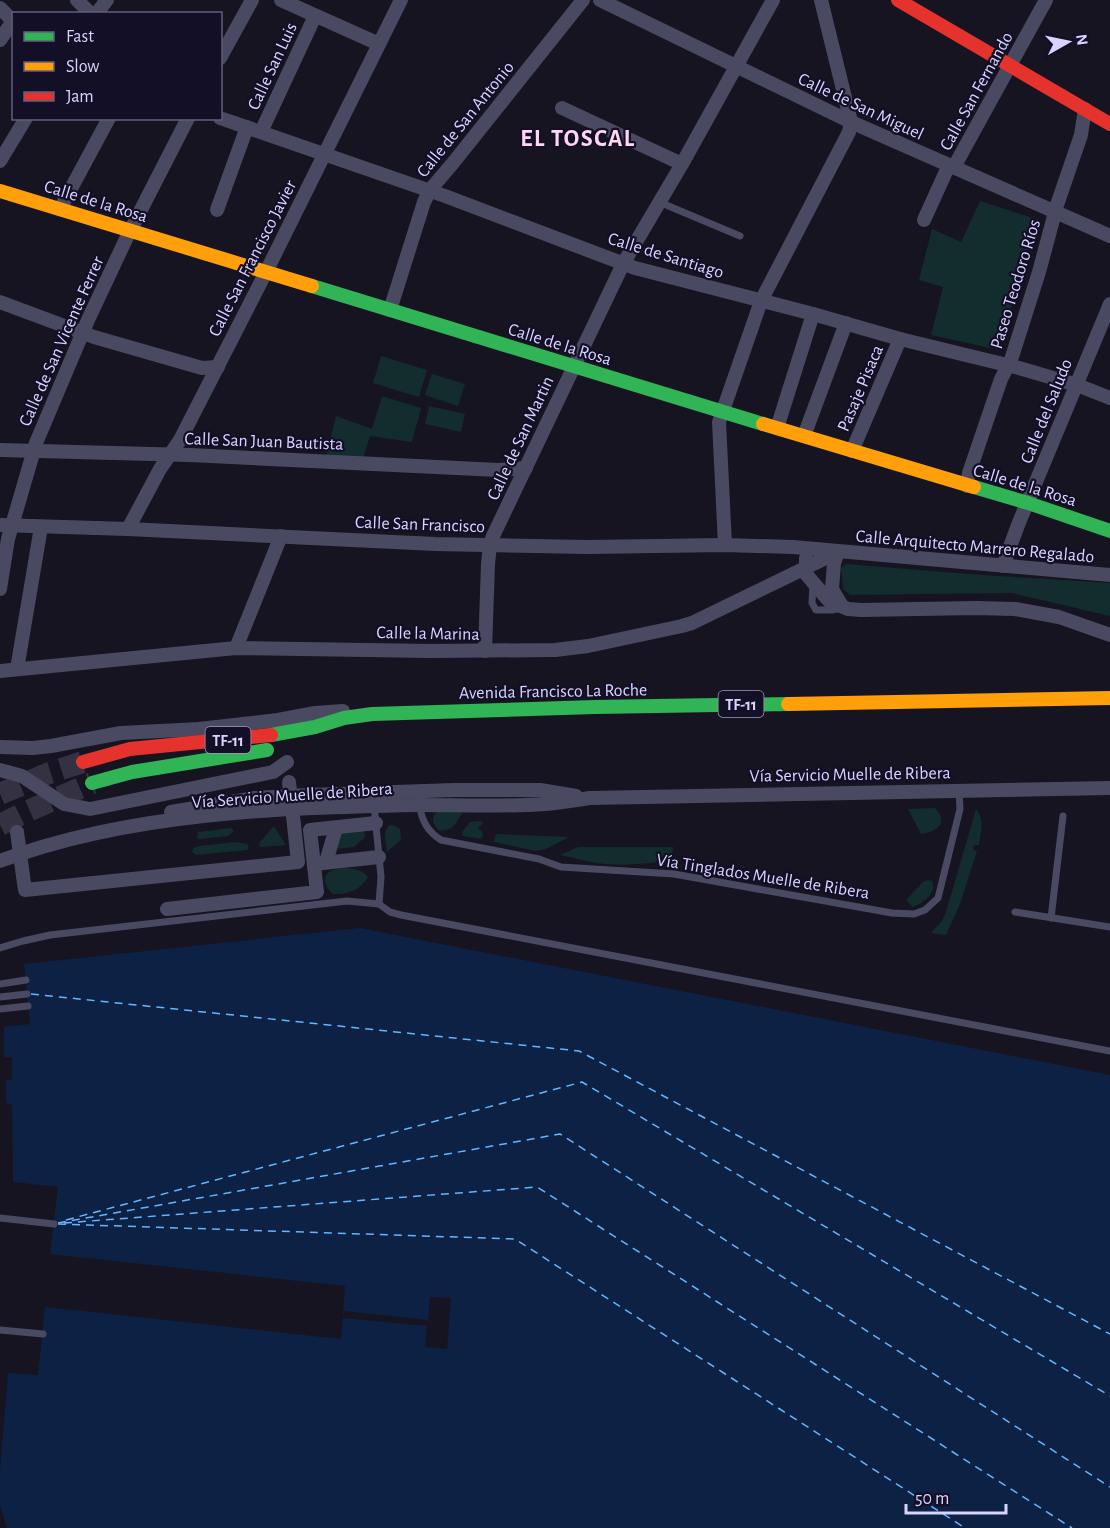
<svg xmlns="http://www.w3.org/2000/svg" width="1110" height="1528" font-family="'Alegreya Sans',sans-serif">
<rect width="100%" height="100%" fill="#161421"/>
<g fill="#132c2d">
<polygon points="980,201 1036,219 999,350 931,335 943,287 919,280 932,229 961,242"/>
<polygon points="381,356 427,370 419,397 373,383"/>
<polygon points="432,374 465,384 458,406 425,395"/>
<polygon points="382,396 421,408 412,442 370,436 362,461 326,457 336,416 372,429"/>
<polygon points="429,406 465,414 461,432 425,424"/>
<polygon points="846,564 969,574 1110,583 1110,616 1012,593 850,595 843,589 841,568"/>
<path d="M935 808C949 823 937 832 921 834L908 809Z"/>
<path d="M976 809C985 820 981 832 979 845H974L973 850 977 851 960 904 946 935 931 933 942 921 946 912Z"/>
<path d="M440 810H464C456 822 454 832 439 830 432 824 430 815 440 810Z"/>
<polygon points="481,821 483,823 478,828 483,833 482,839 463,836 462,832 470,822"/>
<path d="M390 825H394L400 829 401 840 387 852C386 844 382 830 390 825Z"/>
<polygon points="273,827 275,828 286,845 260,847 259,843"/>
<polygon points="231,828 234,831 228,836 200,839 197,838 198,832"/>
<polygon points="364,829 365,837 354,847 336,849 338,834"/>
<polygon points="496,834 569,837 546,849 536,851 494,842"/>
<polygon points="235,842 247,844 249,848 247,850 196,855 192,852 193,848 199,846"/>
<path d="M578 847H673L672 860C650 863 629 866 606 864 591 863 575 858 560 855Z"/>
<path d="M344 868C353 868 363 870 368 877 360 890 348 895 333 894 327 889 321 878 329 872 333 869 339 869 344 868Z"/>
<path d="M928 880 932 881C937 894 924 902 913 907L906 900 923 882Z"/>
</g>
<polygon fill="#0d2144" points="360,928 1110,1075 1110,1528 7,1528 0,1506 0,1470 8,1373 38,1375 45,1307 341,1339 345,1286 50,1254 58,1187 13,1182 12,1104 6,1103 6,1080 12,1080 12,1057 4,1057 4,1027 30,1024 24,964"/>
<polygon fill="#161421" points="430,1297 451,1298 447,1349 425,1347 427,1326 343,1318 344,1311 428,1320"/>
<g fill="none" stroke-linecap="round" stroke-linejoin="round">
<g stroke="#62b6ff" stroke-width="1.5" stroke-dasharray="8 6" stroke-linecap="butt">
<polyline points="31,994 579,1051 1110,1334"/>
<polyline points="66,1220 582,1082 1110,1396"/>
<polyline points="58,1223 560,1134 1110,1487"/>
<polyline points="64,1223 537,1187 1072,1528"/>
<polyline points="58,1224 515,1239 965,1528"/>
</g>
<g stroke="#333142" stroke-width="22" stroke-dasharray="22 11" stroke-linecap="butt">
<polyline points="0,794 49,773 83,762"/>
<polyline points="0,825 28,811 92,783"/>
</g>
<g stroke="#4a4962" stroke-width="7">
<polyline points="659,202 740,236"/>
<polyline points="813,584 812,603 816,610 832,610 841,608"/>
<path d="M419 804C422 821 427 831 441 840L539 859 561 867 674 874 892 913 914 914 925 910 938 898 960 809 959 790"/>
<polyline points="374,805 381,877 379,904"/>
<polyline points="1015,912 1110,927"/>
<polyline points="1051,918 1063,816"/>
<polyline points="0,948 23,941 50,935 347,901 379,904 390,912 401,915 1110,1051"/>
<polyline points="0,984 26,980"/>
<polyline points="0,997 27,994"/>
<polyline points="0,1009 28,1006"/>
<polyline points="0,1218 54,1224"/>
<polyline points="0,1330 43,1334"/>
</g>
<g stroke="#4a4962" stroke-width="14">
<polyline points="77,0 91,14"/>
<polyline points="281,0 379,44"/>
<polyline points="600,0 851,122 1110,236"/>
<polyline points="0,8 14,22"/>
<polyline points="96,14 107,0"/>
<polyline points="0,40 13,21"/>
<polyline points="220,58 252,0"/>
<polyline points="562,108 682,164"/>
<polyline points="220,118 445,196 635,268 813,314 900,339 1019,368 1077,385 1110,398"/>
<polyline points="261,132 315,16"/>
<polyline points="0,161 26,118"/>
<polyline points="954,167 1046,0"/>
<polyline points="60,209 109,118"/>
<polyline points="217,210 247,127"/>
<polyline points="924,220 949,165"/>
<polyline points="0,302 94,337 202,368 218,367"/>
<polyline points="390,310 424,202 430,190 453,163 583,0"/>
<polyline points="777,428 813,314"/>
<polyline points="804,436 846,323"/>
<polyline points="0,450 190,455 498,470 526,468"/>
<polyline points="852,451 900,339"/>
<polyline points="967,486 969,473 1001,379 1011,360 1039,272 1057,205 1081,135 1085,109"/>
<polyline points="0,525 128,529 435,544 587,547 725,545 793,547 1110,575"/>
<polyline points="128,529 160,469 180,440 266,272 401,0"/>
<polyline points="725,545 719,422 761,301 849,132 851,122 821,0"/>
<polyline points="838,552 834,563 832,589 842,606"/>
<polyline points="806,558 806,574 829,601 848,609 861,610 975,608 1015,609 1059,617 1110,635"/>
<polyline points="1003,566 1018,525 1110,304"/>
<polyline points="0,589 8,539 36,443 88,320 126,239 188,118"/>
<polyline points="236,648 281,536"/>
<polyline points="485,651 488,564 490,545 493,536 623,264 682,164 773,0"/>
<polyline points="17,669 41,527"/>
<polyline points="0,671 236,648 430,651 555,650 588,646 682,626 692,623 838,552"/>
<polyline points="0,747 33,748 51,746 121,733 199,729 278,720 315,713 343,711"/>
<polyline points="0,770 22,776 64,804 90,809 273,772 287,762"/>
<polyline points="171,812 255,798 308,795 454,790 540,790 576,796"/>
<path d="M0 861C131 812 279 808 418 805 460 805 503 807 545 804 560 803 576 800 590 798L1110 788"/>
<polyline points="326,862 336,828"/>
<polyline points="314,864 379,857"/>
<polyline points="23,876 25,890 298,862 294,825"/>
<polyline points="167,909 317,892 310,830 376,823"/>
</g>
<g stroke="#30b455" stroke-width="14">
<polyline points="312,286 763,424"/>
<polyline points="974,487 1028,503 1110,531"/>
<polyline points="271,735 315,727 344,718 372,714 595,707 788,704"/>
<polyline points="92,783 132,772 267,750"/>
</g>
<g stroke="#ff9f0a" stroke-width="14">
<polyline points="0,191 312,286"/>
<polyline points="763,424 974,487"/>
<polyline points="788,704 1110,698"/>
</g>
<g stroke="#e5322d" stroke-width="14">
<polyline points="898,0 1110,124"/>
<polyline points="83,762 130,749 271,735"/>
</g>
<g stroke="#4a4962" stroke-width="14">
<polyline points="289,782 294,825"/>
<polyline points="17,832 23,876"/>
</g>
</g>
<g text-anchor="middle" stroke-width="4.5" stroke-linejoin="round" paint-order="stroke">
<g fill="#130f26" stroke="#9e99be" stroke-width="1.5">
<rect x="718.5" y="691" width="45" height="26" rx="4.5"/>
<rect x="205.5" y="727" width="45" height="26" rx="4.5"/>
</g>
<g font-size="16" font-weight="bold" fill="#d9d4ff">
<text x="741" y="710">TF-11</text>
<text x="228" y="746">TF-11</text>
</g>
<g font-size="18" fill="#d9d4ff" stroke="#130f26">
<text transform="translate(272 66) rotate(-65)" y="6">Calle San Luis</text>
<text transform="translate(976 91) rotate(-61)" y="6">Calle San Fernando</text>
<text transform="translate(861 106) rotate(25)" y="6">Calle de San Miguel</text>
<text transform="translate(465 119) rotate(-51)" y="6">Calle de San Antonio</text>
<text transform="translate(96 201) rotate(17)" y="6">Calle de la Rosa</text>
<text transform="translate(666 255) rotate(17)" y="6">Calle de Santiago</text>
<text transform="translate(252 258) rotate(-63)" y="6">Calle San Francisco Javier</text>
<text transform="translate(1015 284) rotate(-73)" y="6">Paseo Teodoro Ríos</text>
<text transform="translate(61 341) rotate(-66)" y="6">Calle de San Vicente Ferrer</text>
<text transform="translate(560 344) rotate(17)" y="6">Calle de la Rosa</text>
<text transform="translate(860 388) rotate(-67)" y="6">Pasaje Pisaca</text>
<text transform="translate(1046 411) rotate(-68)" y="6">Calle del Saludo</text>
<text transform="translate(520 438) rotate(-65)" y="6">Calle de San Martin</text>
<text transform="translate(264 441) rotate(2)" y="6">Calle San Juan Bautista</text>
<text transform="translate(1025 485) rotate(17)" y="6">Calle de la Rosa</text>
<text transform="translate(420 524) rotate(2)" y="6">Calle San Francisco</text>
<text transform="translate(975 546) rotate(5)" y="6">Calle Arquitecto Marrero Regalado</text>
<text transform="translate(428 633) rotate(1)" y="6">Calle la Marina</text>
<text transform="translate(553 691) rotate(-1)" y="6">Avenida Francisco La Roche</text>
<text transform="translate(850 774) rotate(-1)" y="6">Vía Servicio Muelle de Ribera</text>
<text transform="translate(292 795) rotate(-4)" y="6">Vía Servicio Muelle de Ribera</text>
<text transform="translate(763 876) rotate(9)" y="6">Vía Tinglados Muelle de Ribera</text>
</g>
<g font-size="24" font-weight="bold" letter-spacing="1.5" fill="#ffd6f0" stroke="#130f26">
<text x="578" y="146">EL TOSCAL</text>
</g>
</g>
<rect x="12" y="12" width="210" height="108" fill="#130f26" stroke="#625e7d" stroke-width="1.5"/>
<rect x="24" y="32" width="30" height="9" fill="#30b455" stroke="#625e7d" stroke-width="1.5"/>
<text x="66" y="42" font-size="18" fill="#d9d4ff">Fast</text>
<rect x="24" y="62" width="30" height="9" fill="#ff9f0a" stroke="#625e7d" stroke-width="1.5"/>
<text x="66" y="72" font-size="18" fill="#d9d4ff">Slow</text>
<rect x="24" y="92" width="30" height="9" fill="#e5322d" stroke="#625e7d" stroke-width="1.5"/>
<text x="66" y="102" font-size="18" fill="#d9d4ff">Jam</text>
<g transform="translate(1068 42) rotate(81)" stroke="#130f26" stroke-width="4.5" paint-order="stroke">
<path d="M0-4.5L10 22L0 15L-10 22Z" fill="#d9d4ff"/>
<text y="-9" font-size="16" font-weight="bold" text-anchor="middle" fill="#d9d4ff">N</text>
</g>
<path d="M906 1504v9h100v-9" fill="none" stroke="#d9d4ff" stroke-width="3"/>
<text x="915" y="1504" font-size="18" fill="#d9d4ff" stroke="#130f26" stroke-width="4.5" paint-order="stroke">50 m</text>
</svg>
